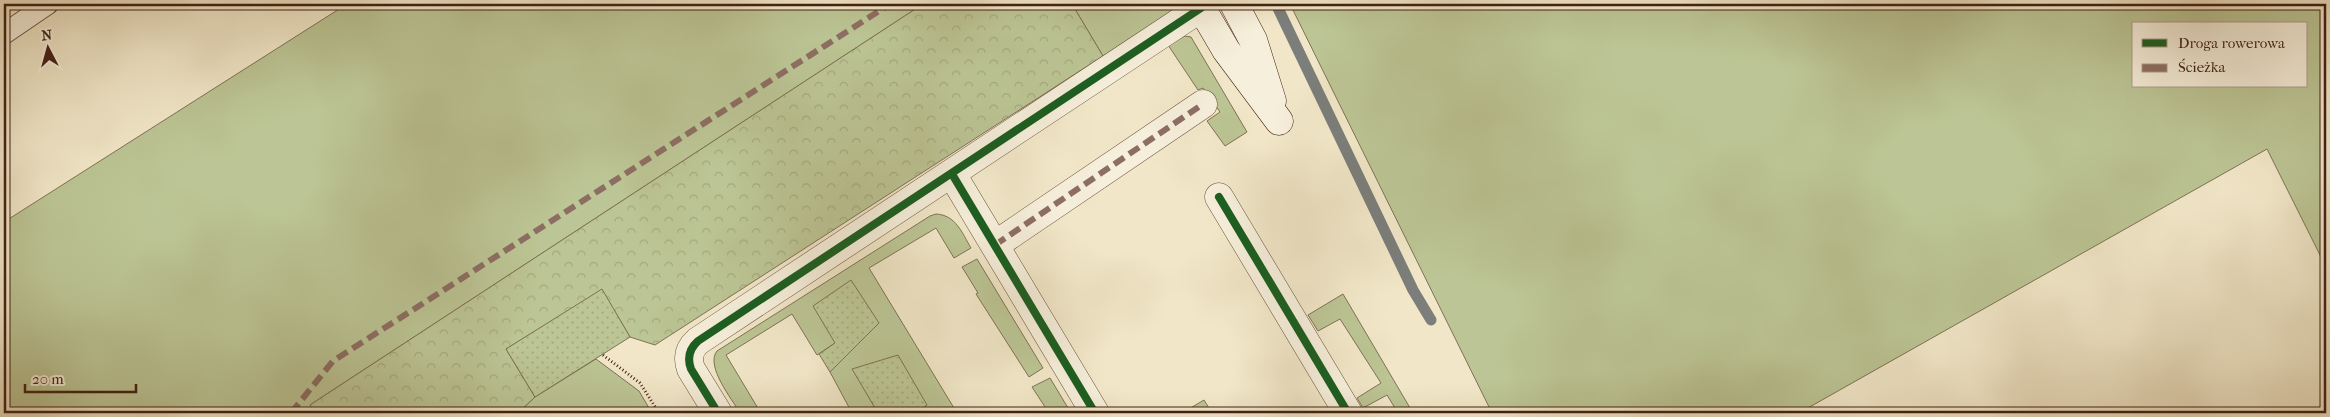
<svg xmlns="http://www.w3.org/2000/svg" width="2330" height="417" font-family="'IM FELL French Canon',serif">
<defs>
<pattern id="forest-crowns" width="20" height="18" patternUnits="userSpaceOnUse" patternTransform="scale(1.25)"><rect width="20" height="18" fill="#bcc595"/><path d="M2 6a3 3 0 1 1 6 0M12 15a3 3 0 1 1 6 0" fill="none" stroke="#a3a980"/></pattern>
<pattern id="park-dots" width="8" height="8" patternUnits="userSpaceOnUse" patternTransform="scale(1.25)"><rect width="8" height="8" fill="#bcc595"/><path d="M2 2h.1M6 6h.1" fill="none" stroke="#a3a980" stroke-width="1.8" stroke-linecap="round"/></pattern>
</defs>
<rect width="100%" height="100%" fill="#f1e7c8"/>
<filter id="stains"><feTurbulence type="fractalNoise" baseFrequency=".004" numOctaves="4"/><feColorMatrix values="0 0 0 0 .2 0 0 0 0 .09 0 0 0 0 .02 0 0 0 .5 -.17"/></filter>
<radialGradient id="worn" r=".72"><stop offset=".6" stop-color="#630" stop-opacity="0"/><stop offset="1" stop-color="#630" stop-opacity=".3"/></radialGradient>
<g fill="#bcc595" stroke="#7f7254" fill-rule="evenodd">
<polygon points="347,4 923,4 310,405 315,413 4,413 4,222"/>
<polygon points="1072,4 1170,4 1173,10 1103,56"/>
<path d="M1290 4H2326V267L2267 149 1799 413H1492ZM2134 24H2306V86H2134Z"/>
<polygon points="1185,36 1191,37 1247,132 1225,146 1207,121 1220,112 1203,88 1198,90 1168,45"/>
<path d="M936 214C956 215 962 233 971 248L954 258 936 228 869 268 957 413H916L927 405 853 369 878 413H852L830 372 879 323 835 343 817 355 792 314 726 355 759 410 754 413H740C732 399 705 366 717 351L930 216Z"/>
<polygon points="977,259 1043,368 1029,377 976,294 978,293 962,267"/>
<polygon points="1343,294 1413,413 1398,413 1387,395 1363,408 1357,398 1381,383 1340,319 1318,331 1308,315"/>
<polygon points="596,359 639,391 652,413 518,413 535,397"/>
<polygon points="1050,378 1071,413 1049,413 1032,387"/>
<polygon points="1204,400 1212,413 1182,413"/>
</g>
<polygon fill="url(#forest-crowns)" stroke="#7f7254" points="923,4 1072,4 1103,56 655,345 630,337 602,290 506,349 535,397 518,413 315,413 310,405"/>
<g fill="url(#park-dots)" stroke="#7f7254">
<polygon points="851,280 879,323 830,372 819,354 835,343 813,306"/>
<polygon points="602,289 630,337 535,397 506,349"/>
<polygon points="898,355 927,405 916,413 878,413 852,369"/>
</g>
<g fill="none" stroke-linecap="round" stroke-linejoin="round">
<polyline stroke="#7b7e7b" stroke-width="11" points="1276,4 1413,290 1431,320"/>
<g stroke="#6e5240" stroke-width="22">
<polyline id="lane" points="4,34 48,4"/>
</g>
<g stroke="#6e5240" stroke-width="29">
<g id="street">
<polyline points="952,174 1095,413"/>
<polyline points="1219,197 1348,413"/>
<polyline points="995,245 1203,104"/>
<path d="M718 413 691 369C687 358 689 349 698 341L1201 8"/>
</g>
</g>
<g stroke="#422013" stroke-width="29">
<g id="secondary">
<polyline points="1199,4 1226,50 1279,121"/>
<polyline points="1234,4 1253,40 1272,101"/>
</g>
</g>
<g stroke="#422013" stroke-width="3" stroke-dasharray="1 2.5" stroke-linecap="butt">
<polyline points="603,355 640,383 659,413"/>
<polyline points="762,413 764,412"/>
</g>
<use href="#lane" stroke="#f6efdb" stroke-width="20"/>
<use href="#street" stroke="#f6efdb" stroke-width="28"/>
<use href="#secondary" stroke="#f6efdb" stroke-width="28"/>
<g stroke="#8d6e63" stroke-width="6" stroke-dasharray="12 6" stroke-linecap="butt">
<polyline points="995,245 1203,104"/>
<polyline points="291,413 333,361 890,4"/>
</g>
<g stroke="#f6efdb" stroke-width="11">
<g id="cycleway">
<polyline points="952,174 1095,413"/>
<polyline points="1219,197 1348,413"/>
<path d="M718 413 691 369C687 358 689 349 698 341L1201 8"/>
</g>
</g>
<use href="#cycleway" stroke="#1b5e20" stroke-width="8"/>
</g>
<rect width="2330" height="417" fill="none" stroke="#f1e7c8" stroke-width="20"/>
<rect x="5" y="5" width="2320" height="407" fill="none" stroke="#422013" stroke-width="2.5"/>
<rect x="10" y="10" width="2310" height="397" fill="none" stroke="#422013"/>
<rect x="2132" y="22" width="175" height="65" fill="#f6efdb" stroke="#ae9c8b"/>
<rect x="2142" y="39" width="25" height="8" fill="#1b5e20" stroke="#ae9c8b"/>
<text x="2178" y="48" font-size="15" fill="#422013">Droga rowerowa</text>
<rect x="2142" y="64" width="25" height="8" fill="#8d6e63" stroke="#ae9c8b"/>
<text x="2178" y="72" font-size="15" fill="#422013">Ścieżka</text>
<g transform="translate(48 48) rotate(354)" stroke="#f6efdb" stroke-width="4" paint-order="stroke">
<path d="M0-4L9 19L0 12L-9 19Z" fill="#422013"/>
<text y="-8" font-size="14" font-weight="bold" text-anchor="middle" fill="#422013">N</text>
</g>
<path d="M25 384v8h111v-8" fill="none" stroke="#422013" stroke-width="2.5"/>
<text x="32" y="384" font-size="15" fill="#422013" stroke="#f6efdb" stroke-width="4" paint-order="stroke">20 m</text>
<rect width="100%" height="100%" filter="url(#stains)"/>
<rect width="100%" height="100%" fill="url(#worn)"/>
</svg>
